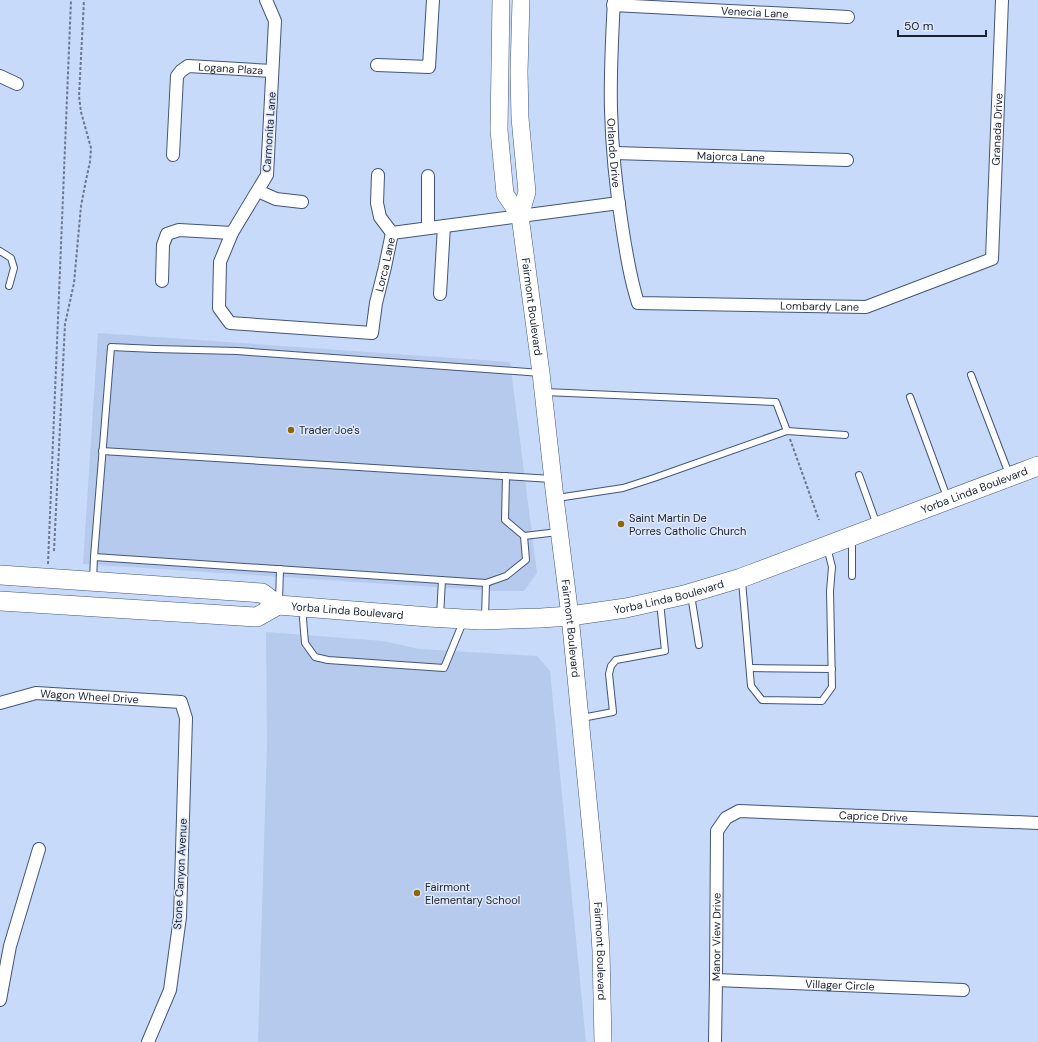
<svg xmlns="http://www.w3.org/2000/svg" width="1038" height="1042" font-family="'DM Sans',sans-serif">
<rect width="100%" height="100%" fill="#c8dafa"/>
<g fill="#b6caee">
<polygon points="98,333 510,362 537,573 524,591 495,591 83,564"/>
<polygon points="266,632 383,641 419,649 537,656 550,671 586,1042 258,1042 267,744"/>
</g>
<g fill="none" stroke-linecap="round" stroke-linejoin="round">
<g stroke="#435577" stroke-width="8">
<g id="lane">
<polyline points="0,251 11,258 14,268 9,286"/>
<polyline points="971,375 1009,474"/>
<polyline points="545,392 776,402 787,431"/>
<polyline points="910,397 947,497"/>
<polyline points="102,451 552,479"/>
<polyline points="859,475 877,525"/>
<polyline points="557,498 623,488 654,478 787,431 845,435"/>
<polyline points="524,536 558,532"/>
<polyline points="850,538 852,547 852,576"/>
<polyline points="94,557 486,583 506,576 526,560 524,536 505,520 506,476"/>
<polyline points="93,580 94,557 111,347 155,349 237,351 541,373"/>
<polyline points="742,581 751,686 762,700 822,701 832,687 830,591 832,567 827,547"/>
<polyline points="691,595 699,645"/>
<polyline points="279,601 280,569"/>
<polyline points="304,608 303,619 305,643 315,657 328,660 444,668 463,622"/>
<polyline points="440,616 442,580"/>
<polyline points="485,618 486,583"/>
<polyline points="750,668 832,669"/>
<polyline points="582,718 613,712 609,674 611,666 616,660 665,651 660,602"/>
</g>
</g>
<g stroke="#435577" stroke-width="14">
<g id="street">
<path id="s1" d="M266 0 275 21 267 175 232 233 220 262 219 308 230 323 372 333 376 303 385 267 392 233"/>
<path id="s2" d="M614 0C612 37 610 73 611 110 612 149 616 188 622 226 626 252 630 278 638 303L866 307 992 259 1002 0"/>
<path id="s3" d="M613 5 848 17"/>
<polyline points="377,65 429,67 433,0"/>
<polyline points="0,76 17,84"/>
<path id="s4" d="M614 153 847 160"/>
<path id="s5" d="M173 155 177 76 181 71 188 66 272 71"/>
<polyline points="378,175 377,203 380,217 392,233"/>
<polyline points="258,191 276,199 302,202"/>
<polyline points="428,228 428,176"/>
<polyline points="392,233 619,203"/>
<polyline points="162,281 163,245 167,234 179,230 232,233"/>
<polyline points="440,294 444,226"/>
<path id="s6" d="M0 703 36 693 181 702 186 718 180 917 170 990 148 1042"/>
<path id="s7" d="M716 980 963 990"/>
<polyline points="0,1000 10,946 39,849"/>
<path id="s8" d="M715 1042 716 980 717 831 726 818 739 811 1038 823"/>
</g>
</g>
<g stroke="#435577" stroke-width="18">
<g id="secondary">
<polyline points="501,0 499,130 505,194 520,216"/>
<path id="s9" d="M521 0 519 72 520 118 527 192 520 216 541 373 555 498 570 616 598 901 601 951 603 1042"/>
</g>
</g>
<g stroke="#435577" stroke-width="20">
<g id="primary">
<path id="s10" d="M0 575 262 593 278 605 429 617 481 620 541 618 570 616 626 608 684 595 741 578 1038 466"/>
<polyline points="0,601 257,617 278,605"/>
</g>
</g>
<g stroke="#6b778e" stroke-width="2" stroke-dasharray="3 2" stroke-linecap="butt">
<polyline points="790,439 819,520"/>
<polyline points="54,551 65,324 74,283 81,206 86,180 90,162 91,148 81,112 79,96 84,0"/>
<polyline points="48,564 71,0"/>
</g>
<use href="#lane" stroke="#fff" stroke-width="6"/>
<use href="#street" stroke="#fff" stroke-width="12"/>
<use href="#secondary" stroke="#fff" stroke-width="17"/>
<use href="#primary" stroke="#fff" stroke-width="19"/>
</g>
<g fill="#8d670a" stroke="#dee7f7" stroke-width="1.5">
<circle cx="291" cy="430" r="4"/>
<circle cx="621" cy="524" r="4"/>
<circle cx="417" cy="893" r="4"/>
</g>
<g text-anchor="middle" stroke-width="3" stroke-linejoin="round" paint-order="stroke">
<g font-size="11" fill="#1a2231" stroke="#dee7f7">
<text dy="4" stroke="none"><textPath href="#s3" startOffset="142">Venecia Lane</textPath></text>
<text dy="4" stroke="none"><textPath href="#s5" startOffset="137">Logana Plaza</textPath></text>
<text dy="4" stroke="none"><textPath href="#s2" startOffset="798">Granada Drive</textPath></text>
<text transform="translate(269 132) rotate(-86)" y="4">Carmonita Lane</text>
<text dy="4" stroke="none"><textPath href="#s2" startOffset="153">Orlando Drive</textPath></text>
<text dy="4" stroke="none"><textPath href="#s4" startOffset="117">Majorca Lane</textPath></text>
<text dy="4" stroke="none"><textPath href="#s1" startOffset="553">Lorca Lane</textPath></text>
<text dy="4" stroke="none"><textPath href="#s2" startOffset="487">Lombardy Lane</textPath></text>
<text dy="4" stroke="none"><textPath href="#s9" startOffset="309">Fairmont Boulevard</textPath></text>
<text dy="4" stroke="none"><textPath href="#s10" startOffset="1000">Yorba Linda Boulevard</textPath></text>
<text dy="4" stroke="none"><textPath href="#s10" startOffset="676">Yorba Linda Boulevard</textPath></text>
<text dy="4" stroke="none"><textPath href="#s10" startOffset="352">Yorba Linda Boulevard</textPath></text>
<text dy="4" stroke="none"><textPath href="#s9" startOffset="633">Fairmont Boulevard</textPath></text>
<text dy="4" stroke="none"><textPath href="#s6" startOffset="91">Wagon Wheel Drive</textPath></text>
<text dy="4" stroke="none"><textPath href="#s8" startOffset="376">Caprice Drive</textPath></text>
<text transform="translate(180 874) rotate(-87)" y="4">Stone Canyon Avenue</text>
<text dy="4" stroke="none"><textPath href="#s8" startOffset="105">Manor View Drive</textPath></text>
<text dy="4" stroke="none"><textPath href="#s9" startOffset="957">Fairmont Boulevard</textPath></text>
<text dy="4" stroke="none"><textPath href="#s7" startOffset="124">Villager Circle</textPath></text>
</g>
<g font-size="11" fill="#1a2231" stroke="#dee7f7" text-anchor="start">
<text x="299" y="434">Trader Joe's</text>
<text x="629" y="522">Saint Martin De<tspan x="629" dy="13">Porres Catholic Church</tspan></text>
<text x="425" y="891">Fairmont<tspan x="425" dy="13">Elementary School</tspan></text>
</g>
</g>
<path d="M898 30v6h88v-6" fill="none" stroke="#1a2231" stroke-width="2"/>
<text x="904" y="30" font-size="12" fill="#1a2231" stroke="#dee7f7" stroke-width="3" paint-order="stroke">50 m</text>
</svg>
